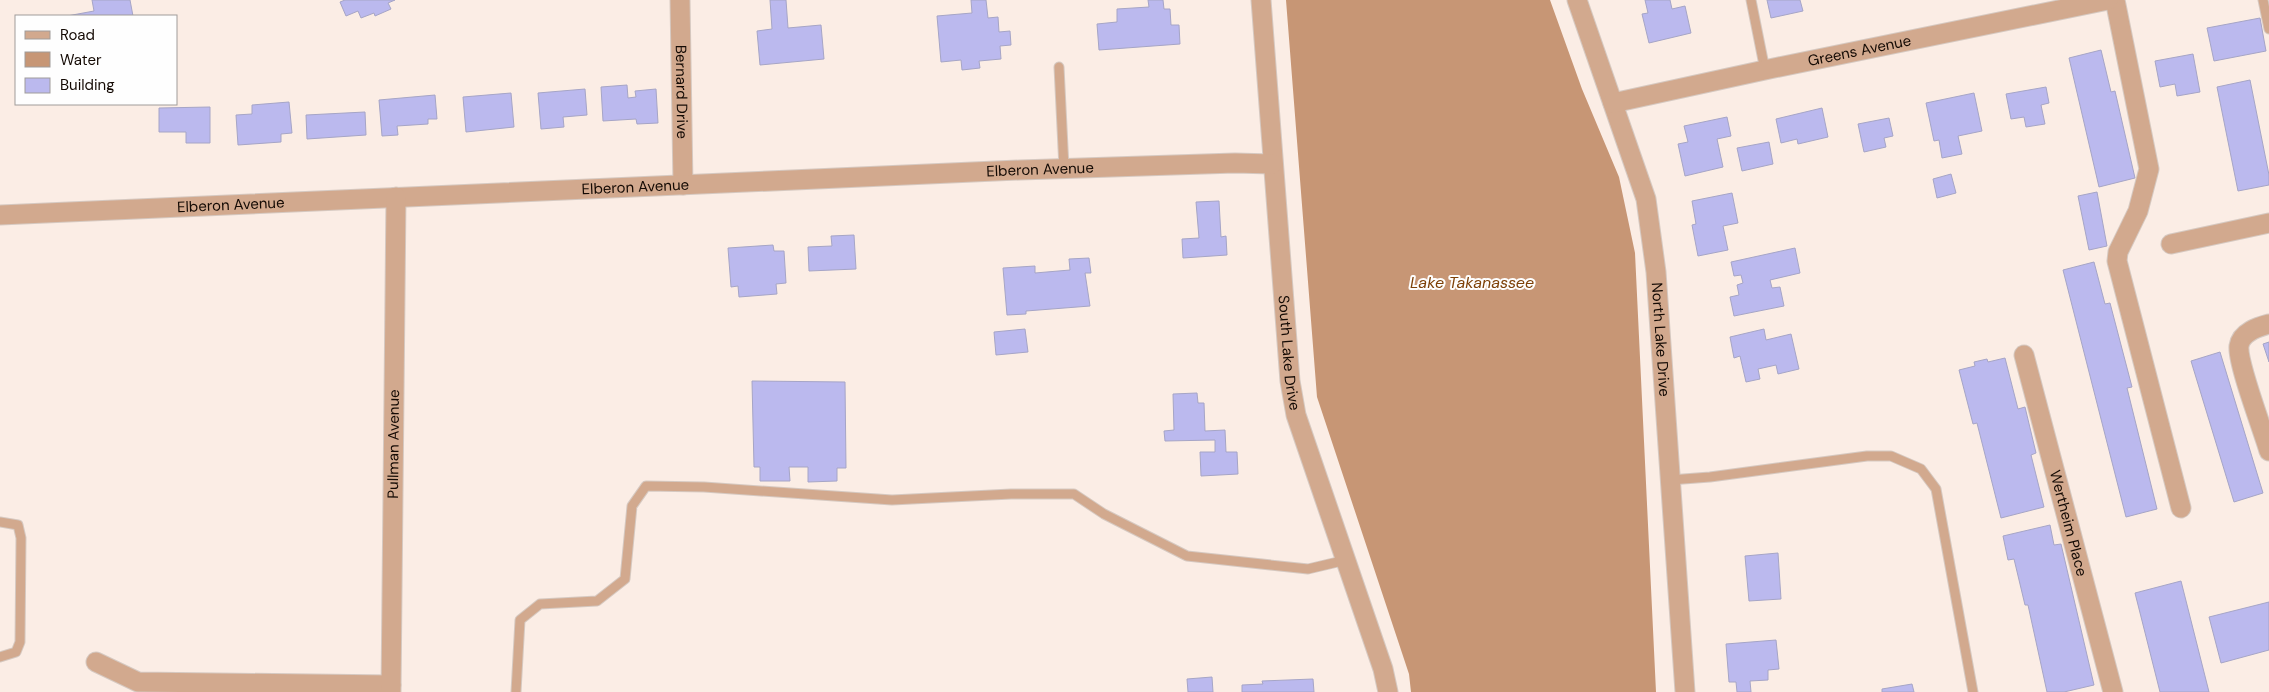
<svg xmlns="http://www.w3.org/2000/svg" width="2269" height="692" font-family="'DM Sans',sans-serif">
<rect width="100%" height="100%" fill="#fbede5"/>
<polygon fill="#c79675" points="1286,0 1550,0 1582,89 1619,177 1635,253 1656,692 1411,692 1409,674 1317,397"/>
<g fill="#bbb9ee" stroke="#a6a5c6">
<polygon points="92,0 130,0 133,16 67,16 94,11"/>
<polygon points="345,0 395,0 388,3 391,9 375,16 374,13 361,18 358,11 346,16 340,2"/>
<polygon points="770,0 786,0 788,28 821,25 824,59 760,65 757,31 772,29"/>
<polygon points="971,0 986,0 988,18 998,17 999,32 1010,31 1011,45 1000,46 1001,59 979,61 980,68 962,70 961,60 941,62 937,16 972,13"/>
<polygon points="1148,0 1163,0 1164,9 1170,9 1171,25 1179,25 1180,44 1099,50 1097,24 1117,22 1117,9 1149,7"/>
<polygon points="1645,0 1670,0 1672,9 1685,6 1691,33 1649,43 1642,14 1648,13"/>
<polygon points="1767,0 1800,0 1803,11 1771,18"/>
<polygon points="2260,18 2266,51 2214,61 2207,28"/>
<polygon points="2101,50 2111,92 2115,91 2135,178 2099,187 2069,58"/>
<polygon points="2193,54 2200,92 2177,96 2175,84 2160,87 2155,61"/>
<polygon points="2250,80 2269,175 2269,185 2238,191 2217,87"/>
<polygon points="627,85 628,98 636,97 635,91 656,89 658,123 637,124 636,119 603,121 601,87"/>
<polygon points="2046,87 2049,103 2041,105 2045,124 2026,127 2024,117 2011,119 2006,94"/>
<polygon points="585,89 587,115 563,117 564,127 541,129 538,93"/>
<polygon points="511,93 514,127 466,132 463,97"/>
<polygon points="1974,93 1982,131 1958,136 1962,154 1942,158 1939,140 1934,141 1926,103"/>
<polygon points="435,95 437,119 428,119 428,124 397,126 398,135 382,136 379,100"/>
<polygon points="289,102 292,133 281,134 281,142 238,145 236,115 252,114 252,105"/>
<polygon points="210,107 210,143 186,143 186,132 159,132 159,108"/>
<polygon points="1822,108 1828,137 1798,144 1797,139 1781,143 1776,119"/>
<polygon points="365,112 366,135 307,139 306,115"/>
<polygon points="1727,117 1731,136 1717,139 1723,167 1685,176 1678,144 1688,142 1684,126"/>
<polygon points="1889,118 1893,136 1884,138 1886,147 1864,152 1858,124"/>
<polygon points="1769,142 1773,164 1742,171 1737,148"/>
<polygon points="1951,174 1956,193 1937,198 1933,179"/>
<polygon points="2097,192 2107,246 2089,250 2078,196"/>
<polygon points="1732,193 1738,223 1723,226 1728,250 1698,256 1692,225 1696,224 1692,201"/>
<polygon points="1219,201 1221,237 1226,236 1227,255 1183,258 1182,239 1199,238 1196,202"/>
<polygon points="854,235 856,269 809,271 808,247 832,246 831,236"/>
<polygon points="773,245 774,251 784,251 786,283 776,284 777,294 739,297 738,286 731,287 728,248"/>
<polygon points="1795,248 1800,273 1770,280 1772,288 1780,287 1784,306 1734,316 1730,297 1739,295 1737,285 1743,283 1741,275 1734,276 1731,262"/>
<polygon points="1089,258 1091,273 1085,273 1090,306 1026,311 1026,314 1007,315 1003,268 1035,266 1035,273 1070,270 1069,259"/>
<polygon points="2094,262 2105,304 2110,303 2132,387 2127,388 2157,509 2126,517 2063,270"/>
<polygon points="1025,329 1028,352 996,355 994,332"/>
<polygon points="1764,329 1766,340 1791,334 1799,369 1778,374 1776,365 1758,369 1760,379 1746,382 1740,356 1734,358 1730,337"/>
<polygon points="2269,342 2269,362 2263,344"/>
<polygon points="2220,352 2263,493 2234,502 2191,361"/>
<polygon points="2005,358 2018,409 2025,407 2036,453 2031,455 2044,507 2001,518 1977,423 1973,424 1959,370 1975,366 1974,362 1987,359 1988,362"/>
<polygon points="752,381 845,382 846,468 837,468 837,481 808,482 808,467 789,467 790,481 760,481 760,467 754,467"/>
<polygon points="1197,393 1198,403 1204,403 1205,431 1225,430 1226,452 1237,452 1238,474 1201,476 1200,452 1215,452 1215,440 1165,441 1164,431 1174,430 1173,394"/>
<polygon points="2050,525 2054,545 2061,544 2094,685 2064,692 2047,692 2028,605 2025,605 2014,559 2008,560 2003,536"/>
<polygon points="1778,553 1781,599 1749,601 1745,556"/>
<polygon points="2181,581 2209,692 2160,692 2135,593"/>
<polygon points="2269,602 2269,650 2221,663 2209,617"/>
<polygon points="1776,640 1779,669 1768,670 1768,680 1750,681 1751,692 1737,692 1736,682 1729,682 1726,644"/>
<polygon points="1212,677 1213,692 1188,692 1187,679"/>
<polygon points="1313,679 1314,692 1242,692 1242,685 1263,684 1262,681"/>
<polygon points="1912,684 1914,692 1882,692 1882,689"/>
</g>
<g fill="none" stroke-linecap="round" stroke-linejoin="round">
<g stroke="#d6c9c1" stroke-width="11">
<g id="lane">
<polyline points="1751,0 1765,70"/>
<polyline points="2263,0 2269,29"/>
<polyline points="1059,67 1064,168"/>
<polyline points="1670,480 1710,477 1867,456 1891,456 1921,469 1936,489 1973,692"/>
<polyline points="0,522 18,525 21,538 20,642 16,652 0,657"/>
<polyline points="516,692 520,620 540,604 597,601 625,579 632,506 646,486 704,487 892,500 1011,494 1074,494 1104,514 1187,556 1308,569 1346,560"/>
</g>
</g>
<g stroke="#d6c9c1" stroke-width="21">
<g id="street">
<path id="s1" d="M680 0 683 185"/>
<path id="s2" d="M1261 0 1290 381 1296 415 1383 669 1388 692"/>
<path id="s3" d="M1577 0 1646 199 1656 272 1685 692"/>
<polyline points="2115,0 2149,169 2138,211 2118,252 2117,261 2181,508"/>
<path id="s4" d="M1613 103 1774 68 2108 0"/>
<path id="s5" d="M0 215 1020 170 1235 163 1272 164"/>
<polyline points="2171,244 2269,223"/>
<path d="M2269 324C2258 327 2241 332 2239 346 2237 363 2263 430 2269 451"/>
<path id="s6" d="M2024 355 2113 692"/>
<polyline points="96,662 138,682 391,685"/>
<path id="s7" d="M391 692 396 197"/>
</g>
</g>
<use href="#lane" stroke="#d2a98e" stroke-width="9"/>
<use href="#street" stroke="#d2a98e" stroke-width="19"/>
</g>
<g text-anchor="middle" stroke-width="4" stroke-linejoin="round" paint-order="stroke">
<g font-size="15" fill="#140a04" stroke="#fefefe">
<text dy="5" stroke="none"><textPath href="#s4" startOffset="252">Greens Avenue</textPath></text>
<text dy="5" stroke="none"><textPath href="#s1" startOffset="92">Bernard Drive</textPath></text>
<text dy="5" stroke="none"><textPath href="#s5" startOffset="1041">Elberon Avenue</textPath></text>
<text dy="5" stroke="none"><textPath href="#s5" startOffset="636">Elberon Avenue</textPath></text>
<text dy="5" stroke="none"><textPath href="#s5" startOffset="231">Elberon Avenue</textPath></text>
<text dy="5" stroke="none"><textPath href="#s3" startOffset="352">North Lake Drive</textPath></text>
<text dy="5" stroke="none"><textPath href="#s2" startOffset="354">South Lake Drive</textPath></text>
<text dy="5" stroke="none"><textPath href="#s7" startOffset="248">Pullman Avenue</textPath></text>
<text dy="5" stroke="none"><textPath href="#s6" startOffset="174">Wertheim Place</textPath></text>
</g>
<g font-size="16" font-style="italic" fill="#7e4108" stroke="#fefefe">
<text x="1472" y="288">Lake Takanassee</text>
</g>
</g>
<rect x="15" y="15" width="162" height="90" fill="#fefefe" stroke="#a09c9a"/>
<rect x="25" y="31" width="25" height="8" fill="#d2a98e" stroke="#a09c9a"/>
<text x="60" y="40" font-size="15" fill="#140a04">Road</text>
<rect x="25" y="52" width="25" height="15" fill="#c79675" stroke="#a09c9a"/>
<text x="60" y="65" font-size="15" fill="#140a04">Water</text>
<rect x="25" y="78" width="25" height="15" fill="#bbb9ee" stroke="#a09c9a"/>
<text x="60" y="90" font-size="15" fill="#140a04">Building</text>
</svg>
